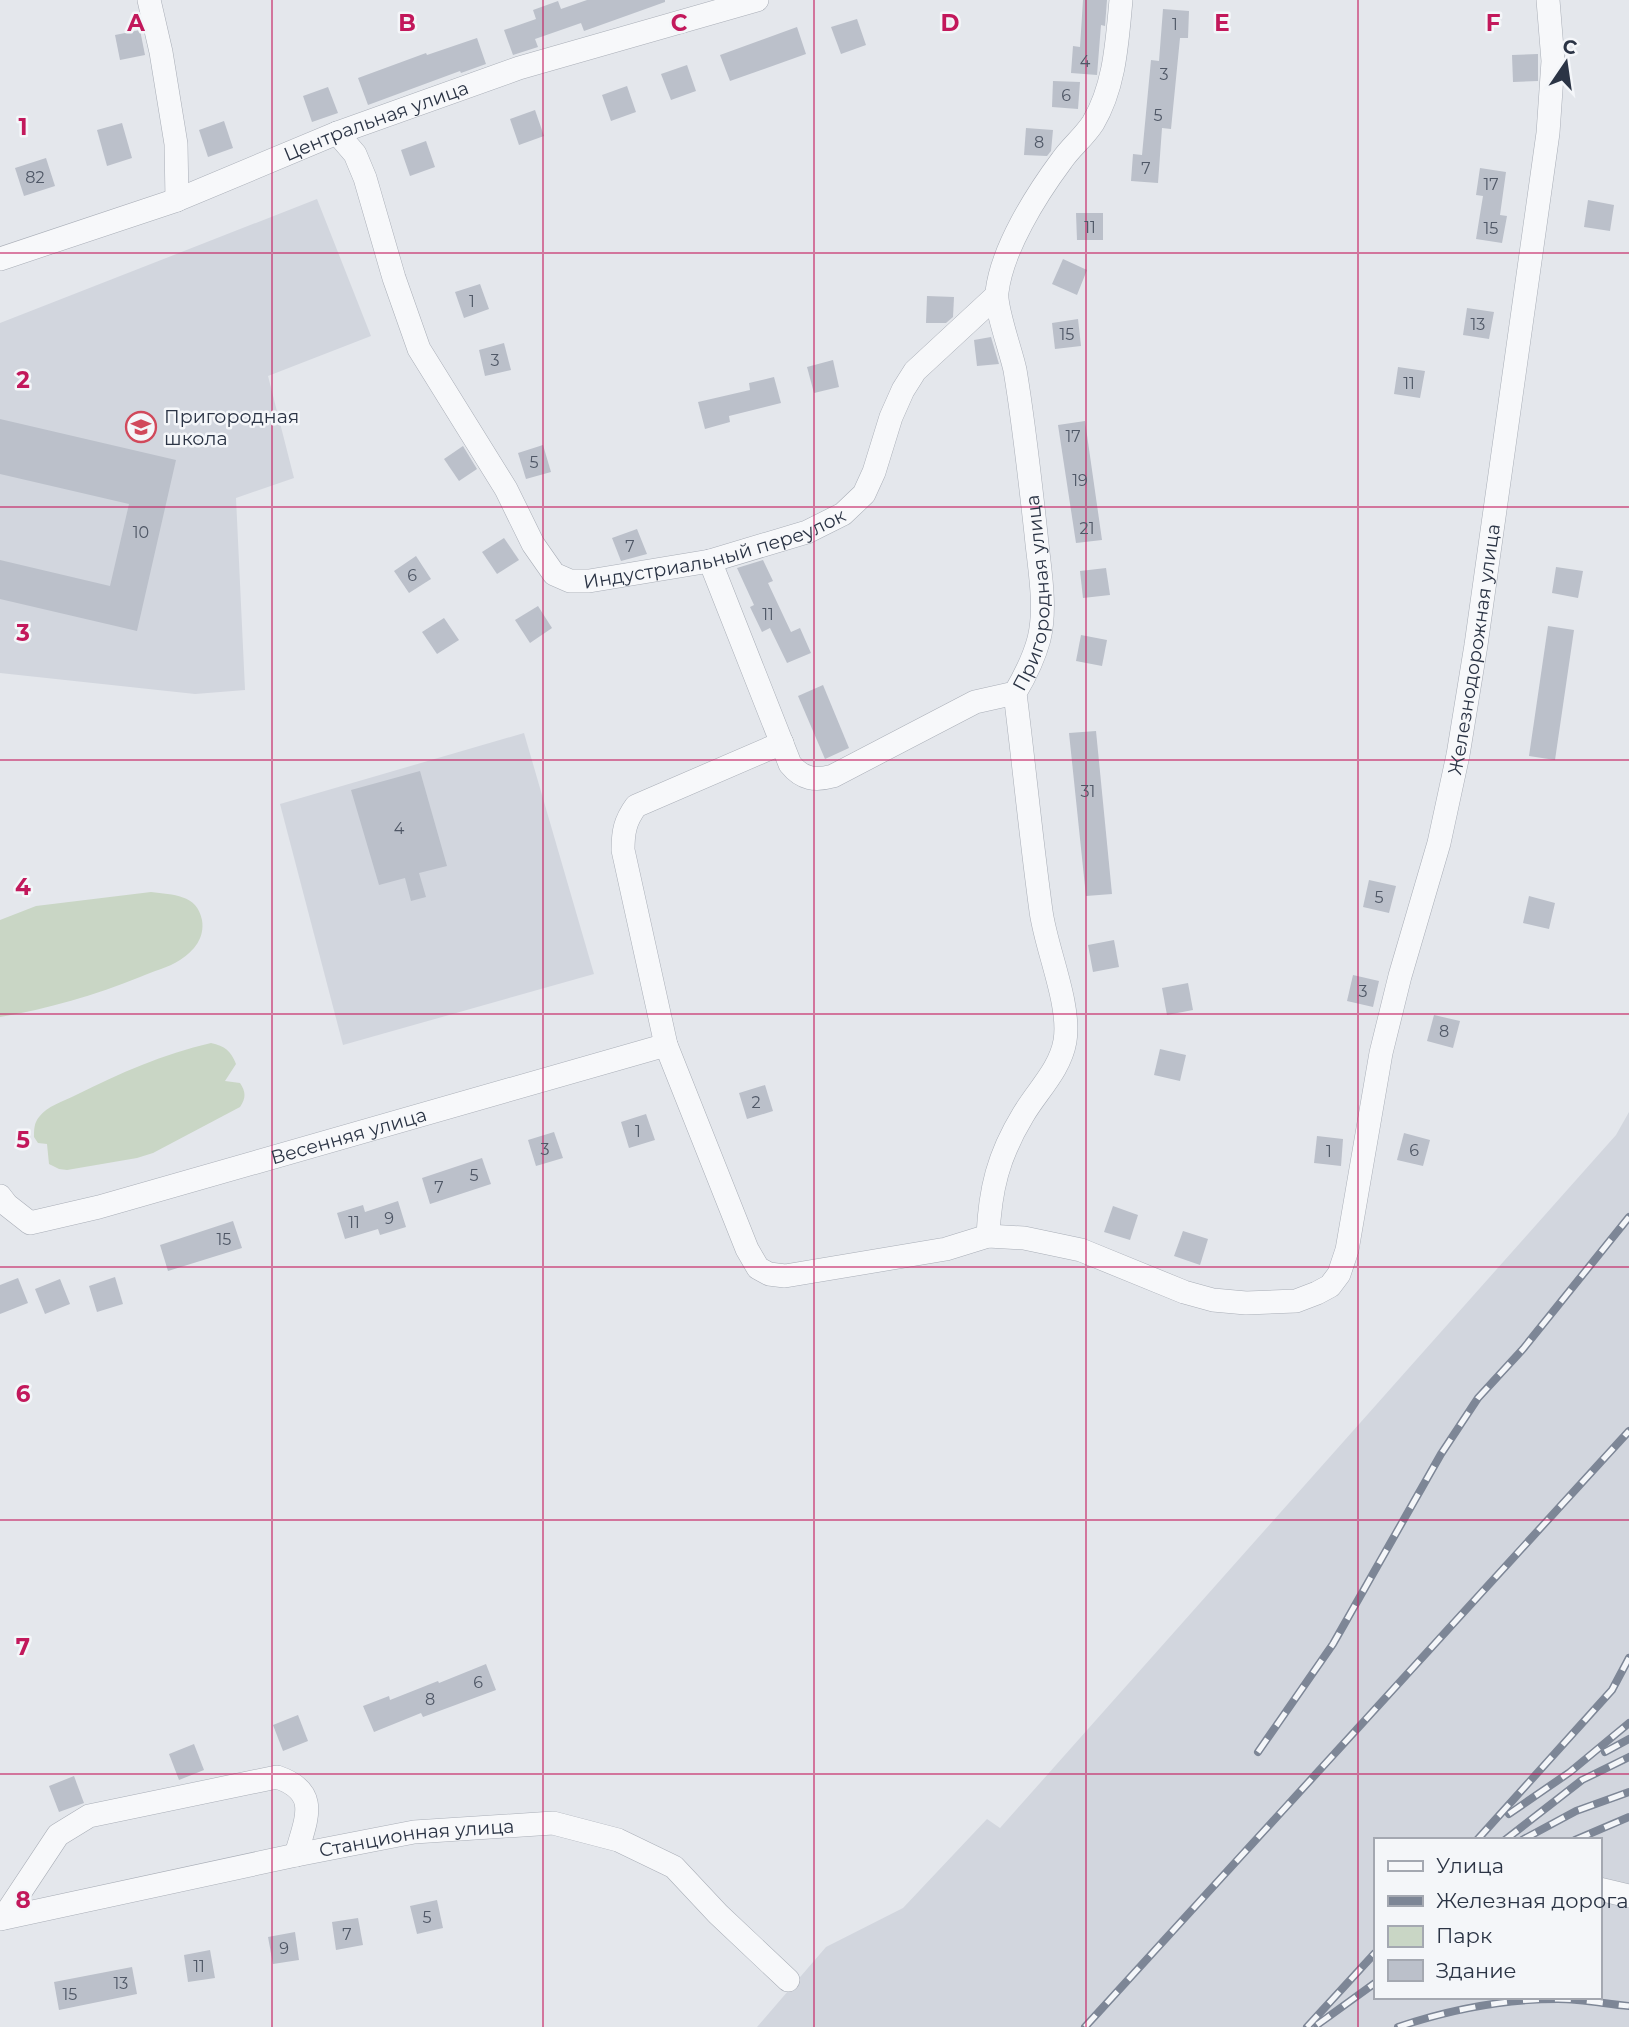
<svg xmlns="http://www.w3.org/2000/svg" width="1629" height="2027" font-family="Montserrat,sans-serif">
<rect width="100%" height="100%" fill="#e4e7ec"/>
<g fill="#d2d6de" fill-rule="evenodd">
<polygon points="317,199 371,336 268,376 294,478 236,498 245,690 195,694 0,673 0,323"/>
<polygon points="524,733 594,974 343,1045 280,804"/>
<path d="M1629 1112V2027H757L826 1947 903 1908 987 1819 1000 1828 1616 1135ZM1375 1840H1599V1997H1375Z"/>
</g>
<g fill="#c9d6c5">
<path d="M151 892C173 895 197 894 202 920 205 938 194 951 180 960 168 968 153 971 140 977 96 995 47 1009 0 1017V920L36 906Z"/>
<path d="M211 1043C225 1046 231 1051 236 1064L225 1081 240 1083C246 1092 246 1098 240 1107L153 1153 137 1158 67 1170 59 1169 49 1164 47 1144 38 1143 34 1137C34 1130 34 1123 39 1117 47 1106 64 1101 76 1095 120 1073 163 1054 211 1043Z"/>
</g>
<g fill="#bbc0ca">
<polygon points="587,0 665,0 665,2 584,31 581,23 535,39 538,47 513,55 504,30 536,19 533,10 558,1 561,9"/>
<polygon points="1083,0 1107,0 1105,26 1101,25 1097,75 1071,73 1073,46 1080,47"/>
<polygon points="1163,9 1189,11 1188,38 1180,38 1171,129 1162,128 1158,183 1131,181 1133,154 1142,155 1151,60 1159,61"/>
<polygon points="857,19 866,45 841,54 831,27"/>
<polygon points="797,27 806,54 730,81 720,55"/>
<polygon points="140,30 145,55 120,60 115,35"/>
<polygon points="477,38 486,64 461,73 460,71 368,105 358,78 426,53 427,55"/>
<polygon points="1538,54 1538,81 1513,82 1512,55"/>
<polygon points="687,65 696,91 671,100 661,74"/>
<polygon points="1053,81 1080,82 1078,109 1052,107"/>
<polygon points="627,86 636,112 611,121 602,95"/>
<polygon points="328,87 338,113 312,122 303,96"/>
<polygon points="535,110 544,136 519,145 510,119"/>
<polygon points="224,121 233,148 208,157 199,130"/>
<polygon points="122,123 132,158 107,166 97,130"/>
<polygon points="1026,128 1053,130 1051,151 1047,156 1024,155"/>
<polygon points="426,141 435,167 410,176 401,150"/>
<polygon points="46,158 55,186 24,196 15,168"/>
<polygon points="1480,168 1506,172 1500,215 1507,216 1502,243 1476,239 1483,196 1476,195"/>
<polygon points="1588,200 1614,205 1610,231 1584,227"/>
<polygon points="1076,213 1103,213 1103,240 1077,240"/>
<polygon points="1063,259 1087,270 1077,295 1052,284"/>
<polygon points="480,284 489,309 464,318 455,292"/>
<polygon points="927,296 954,297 953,317 946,323 926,323"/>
<polygon points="1467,308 1494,312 1489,339 1463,335"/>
<polygon points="1078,319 1081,346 1055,349 1052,323"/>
<polygon points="991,337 999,364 977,366 974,340"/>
<polygon points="504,343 511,370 485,376 479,350"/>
<polygon points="833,360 839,387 814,393 807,367"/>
<polygon points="1398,367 1425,371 1420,398 1394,394"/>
<polygon points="774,377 781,403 729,416 730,422 705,429 698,402 750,390 749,383"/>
<polygon points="0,419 176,460 137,631 0,599 0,560 110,586 129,504 0,474"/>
<polygon points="1085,421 1102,540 1076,543 1058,425"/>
<polygon points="543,445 551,472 526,479 518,453"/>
<polygon points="463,446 477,469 459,481 444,459"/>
<polygon points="637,529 647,554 621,561 612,538"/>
<polygon points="504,538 519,560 497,574 482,552"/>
<polygon points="416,556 431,579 409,593 394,571"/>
<polygon points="763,560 773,581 768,583 791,632 800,628 811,653 787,663 770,628 762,632 750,607 754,605 737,568"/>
<polygon points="1556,567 1583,571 1578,598 1552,593"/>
<polygon points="1106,568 1110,595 1083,598 1080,571"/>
<polygon points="538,606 552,628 530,643 515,620"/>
<polygon points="444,618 459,640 437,654 422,632"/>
<polygon points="1548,626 1574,630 1555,760 1529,756"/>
<polygon points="1081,635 1107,640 1102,666 1076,661"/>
<polygon points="823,685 849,748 825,759 798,696"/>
<polygon points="1096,731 1112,894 1086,896 1069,733"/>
<polygon points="420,771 447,866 419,873 426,897 411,901 405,878 379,885 351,790"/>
<polygon points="1369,880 1396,886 1389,913 1363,907"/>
<polygon points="1529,896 1555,903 1549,929 1523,923"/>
<polygon points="1114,940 1119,967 1093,972 1088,945"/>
<polygon points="1353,975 1379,981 1373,1007 1347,1001"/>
<polygon points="1188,983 1193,1010 1167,1015 1162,988"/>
<polygon points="1434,1015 1460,1021 1453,1048 1427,1041"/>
<polygon points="1160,1049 1186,1055 1180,1081 1154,1075"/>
<polygon points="765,1085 773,1111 747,1119 739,1093"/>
<polygon points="646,1114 655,1140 629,1148 621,1122"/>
<polygon points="554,1132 563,1158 536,1166 528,1140"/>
<polygon points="1404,1133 1430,1140 1423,1166 1397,1160"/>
<polygon points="1317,1136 1343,1139 1341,1166 1314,1163"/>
<polygon points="482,1158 491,1184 430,1204 422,1178"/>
<polygon points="398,1201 406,1227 380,1235 378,1229 345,1239 337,1213 363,1205 365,1212"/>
<polygon points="1113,1206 1138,1215 1130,1240 1104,1232"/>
<polygon points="233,1221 242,1248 168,1271 160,1245"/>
<polygon points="1183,1231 1208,1239 1200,1265 1174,1256"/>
<polygon points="115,1277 123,1304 97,1312 89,1286"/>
<polygon points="18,1278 28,1303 0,1314 0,1285"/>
<polygon points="60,1279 70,1304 45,1314 35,1289"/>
<polygon points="486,1664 496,1690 423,1717 421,1713 374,1732 363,1706 389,1696 390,1700 438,1681 439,1683"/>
<polygon points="298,1715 308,1741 283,1751 273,1725"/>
<polygon points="194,1744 204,1770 179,1780 169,1754"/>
<polygon points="74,1776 84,1803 59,1812 49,1786"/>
<polygon points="437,1900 443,1928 417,1934 410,1906"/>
<polygon points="358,1918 363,1945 336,1950 332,1922"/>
<polygon points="295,1932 299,1960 273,1964 268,1937"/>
<polygon points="210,1950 215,1978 188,1982 184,1955"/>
<polygon points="132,1967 137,1994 59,2010 54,1982"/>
</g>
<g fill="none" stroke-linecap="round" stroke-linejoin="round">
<g stroke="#a9aeb7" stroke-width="24">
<g id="minor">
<polyline points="149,0 161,52 176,144 177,200"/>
<path id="s1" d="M337 133 355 154 365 178 394 278 419 349 506 489 533 544 554 574 570 581H589L710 561 807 532 843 514 864 494 874 472 891 417 903 390 915 371 996 296"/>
<path id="s2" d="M0 259 177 200 337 133 519 68 757 0"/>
<path d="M710 561 790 764C802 779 815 781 833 776L975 702 1015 693"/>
<path id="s3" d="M782 743 636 806C625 821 623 832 623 850L666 1045 747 1249 758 1268 769 1274 785 1276 946 1249 988 1236 1024 1238 1081 1250 1184 1292 1213 1300 1246 1303 1296 1301 1317 1293 1330 1286 1339 1274 1347 1250 1381 1053 1400 976 1439 843 1458 755 1476 645 1548 133 1553 61 1548 0"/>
<path id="s4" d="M0 1196 7 1205 30 1223 99 1207 666 1045"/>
<path id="s5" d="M988 1236C990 1190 998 1156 1023 1115 1037 1091 1060 1070 1065 1041 1071 1004 1046 949 1041 911 1031 838 1024 765 1015 693 1025 676 1034 658 1039 639 1047 606 1039 567 1036 534 1030 479 1024 424 1015 370 1011 351 995 308 997 292 1002 249 1036 195 1062 160 1071 147 1084 137 1093 123 1115 86 1117 42 1121 0"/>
<polyline points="1599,1889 1629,1896"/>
<path d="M3 1918 58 1835 89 1816 277 1777C321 1792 306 1819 296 1855"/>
<path id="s6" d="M0 1919 296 1855 414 1832 553 1823 618 1840 674 1867 718 1914 788 1980"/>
</g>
</g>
<use href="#minor" stroke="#f7f8fa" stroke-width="23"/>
<g stroke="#7d8696" stroke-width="8">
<g id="rail">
<polyline points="1258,1752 1333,1644 1441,1454 1478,1398 1523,1349 1629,1217"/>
<polyline points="1605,1752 1629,1739"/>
<polyline points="1509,1814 1570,1772 1629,1723"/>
<polyline points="1477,1840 1612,1690 1629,1658"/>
<polyline points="1505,1840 1582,1780 1629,1757"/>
<polyline points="1522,1840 1576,1811 1629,1792"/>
<polyline points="1575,1840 1629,1817"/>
<polyline points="1317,2025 1375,1983"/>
<polyline points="1085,2027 1629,1431"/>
<polyline points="1307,2027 1375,1953"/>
<path d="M1398 2027C1448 2010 1505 1999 1558 1999 1582 1999 1606 2004 1629 2006"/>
</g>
</g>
<use href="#rail" stroke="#f4f6f9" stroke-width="5" stroke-dasharray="16" stroke-linecap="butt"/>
</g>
<path fill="none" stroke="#c2185b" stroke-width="2" stroke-opacity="0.55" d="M272 0V2027M543 0V2027M814 0V2027M1086 0V2027M1358 0V2027M0 253H1629M0 507H1629M0 760H1629M0 1014H1629M0 1267H1629M0 1520H1629M0 1774H1629"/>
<defs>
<g id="school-ring" transform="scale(1.575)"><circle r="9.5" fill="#f4f6f9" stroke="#d1495b" stroke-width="1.5"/><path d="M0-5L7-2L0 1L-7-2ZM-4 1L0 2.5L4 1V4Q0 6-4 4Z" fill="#d1495b"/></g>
</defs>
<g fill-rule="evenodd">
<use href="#school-ring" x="141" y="427"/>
</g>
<g text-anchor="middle" stroke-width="5" stroke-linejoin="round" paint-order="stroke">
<g font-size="16" fill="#4f5766">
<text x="1175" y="30">1</text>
<text x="1085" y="67">4</text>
<text x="1164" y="80">3</text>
<text x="1066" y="101">6</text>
<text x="1158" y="121">5</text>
<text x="1039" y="148">8</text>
<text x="1146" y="174">7</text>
<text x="35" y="183">82</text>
<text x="1491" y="190">17</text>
<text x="1090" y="233">11</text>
<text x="1491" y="234">15</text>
<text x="472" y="307">1</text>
<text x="1478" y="330">13</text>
<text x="1067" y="340">15</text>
<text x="495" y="366">3</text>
<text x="1409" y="389">11</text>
<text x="1073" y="442">17</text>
<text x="534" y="468">5</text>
<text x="1080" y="486">19</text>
<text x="1087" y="534">21</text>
<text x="141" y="538">10</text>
<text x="630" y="552">7</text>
<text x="412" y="581">6</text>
<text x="768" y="620">11</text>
<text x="1088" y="797">31</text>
<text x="399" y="834">4</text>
<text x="1379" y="903">5</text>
<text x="1363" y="997">3</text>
<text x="1444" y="1037">8</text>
<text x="756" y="1108">2</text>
<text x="638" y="1137">1</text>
<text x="545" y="1155">3</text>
<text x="1414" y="1156">6</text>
<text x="1329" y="1157">1</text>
<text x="474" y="1181">5</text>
<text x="439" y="1193">7</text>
<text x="389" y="1224">9</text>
<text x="354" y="1228">11</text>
<text x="224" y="1245">15</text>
<text x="478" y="1688">6</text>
<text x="430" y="1705">8</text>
<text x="427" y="1923">5</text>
<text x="347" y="1940">7</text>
<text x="284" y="1954">9</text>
<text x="199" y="1972">11</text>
<text x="121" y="1989">13</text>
<text x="70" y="2000">15</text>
</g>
<g font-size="19" fill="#2b3445" stroke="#f4f6f9">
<text dy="7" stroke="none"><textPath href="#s2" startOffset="401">Центральная улица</textPath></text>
<text dy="7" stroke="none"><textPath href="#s1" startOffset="662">Индустриальный переулок</textPath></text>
<text dy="7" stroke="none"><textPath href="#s5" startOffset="670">Пригородная улица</textPath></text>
<text dy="7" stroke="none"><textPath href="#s3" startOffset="1894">Железнодорожная улица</textPath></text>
<text dy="7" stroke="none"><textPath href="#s4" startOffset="371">Весенняя улица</textPath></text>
<text dy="7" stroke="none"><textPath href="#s6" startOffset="425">Станционная улица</textPath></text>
</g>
<g font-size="19" fill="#2b3445" stroke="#f4f6f9" text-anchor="start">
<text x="164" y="423">Пригородная<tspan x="164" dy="22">школа</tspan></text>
</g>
</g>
<g font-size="23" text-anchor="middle" font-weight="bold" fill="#c2185b" stroke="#f4f6f9" stroke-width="5" stroke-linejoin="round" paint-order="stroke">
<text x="136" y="31">A</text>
<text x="407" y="31">B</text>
<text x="679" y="31">C</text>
<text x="950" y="31">D</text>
<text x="1222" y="31">E</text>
<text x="1493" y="31">F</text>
<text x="23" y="135">1</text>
<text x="23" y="388">2</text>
<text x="23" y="641">3</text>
<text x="23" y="895">4</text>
<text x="23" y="1148">5</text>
<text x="23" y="1402">6</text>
<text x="23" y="1655">7</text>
<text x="23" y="1908">8</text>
</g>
<rect x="1374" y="1838" width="228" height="161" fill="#f4f6f9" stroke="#a4a8b1" stroke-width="2"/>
<rect x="1388" y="1861" width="35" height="10" fill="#f7f8fa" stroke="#a4a8b1" stroke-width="2"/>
<text x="1436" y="1873" font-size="21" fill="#2b3445">Улица</text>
<rect x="1388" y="1896" width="35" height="10" fill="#7d8696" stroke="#a4a8b1" stroke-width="2"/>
<text x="1436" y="1908" font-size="21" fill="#2b3445">Железная дорога</text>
<rect x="1388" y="1926" width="35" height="21" fill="#c9d6c5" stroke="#a4a8b1" stroke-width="2"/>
<text x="1436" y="1943" font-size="21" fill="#2b3445">Парк</text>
<rect x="1388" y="1960" width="35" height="21" fill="#bbc0ca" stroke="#a4a8b1" stroke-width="2"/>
<text x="1436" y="1978" font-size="21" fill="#2b3445">Здание</text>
<g transform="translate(1566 63) rotate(13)" stroke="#f4f6f9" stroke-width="5" paint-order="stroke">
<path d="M0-5L12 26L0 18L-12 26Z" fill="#2b3445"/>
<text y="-10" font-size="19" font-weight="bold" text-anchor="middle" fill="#2b3445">С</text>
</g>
</svg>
